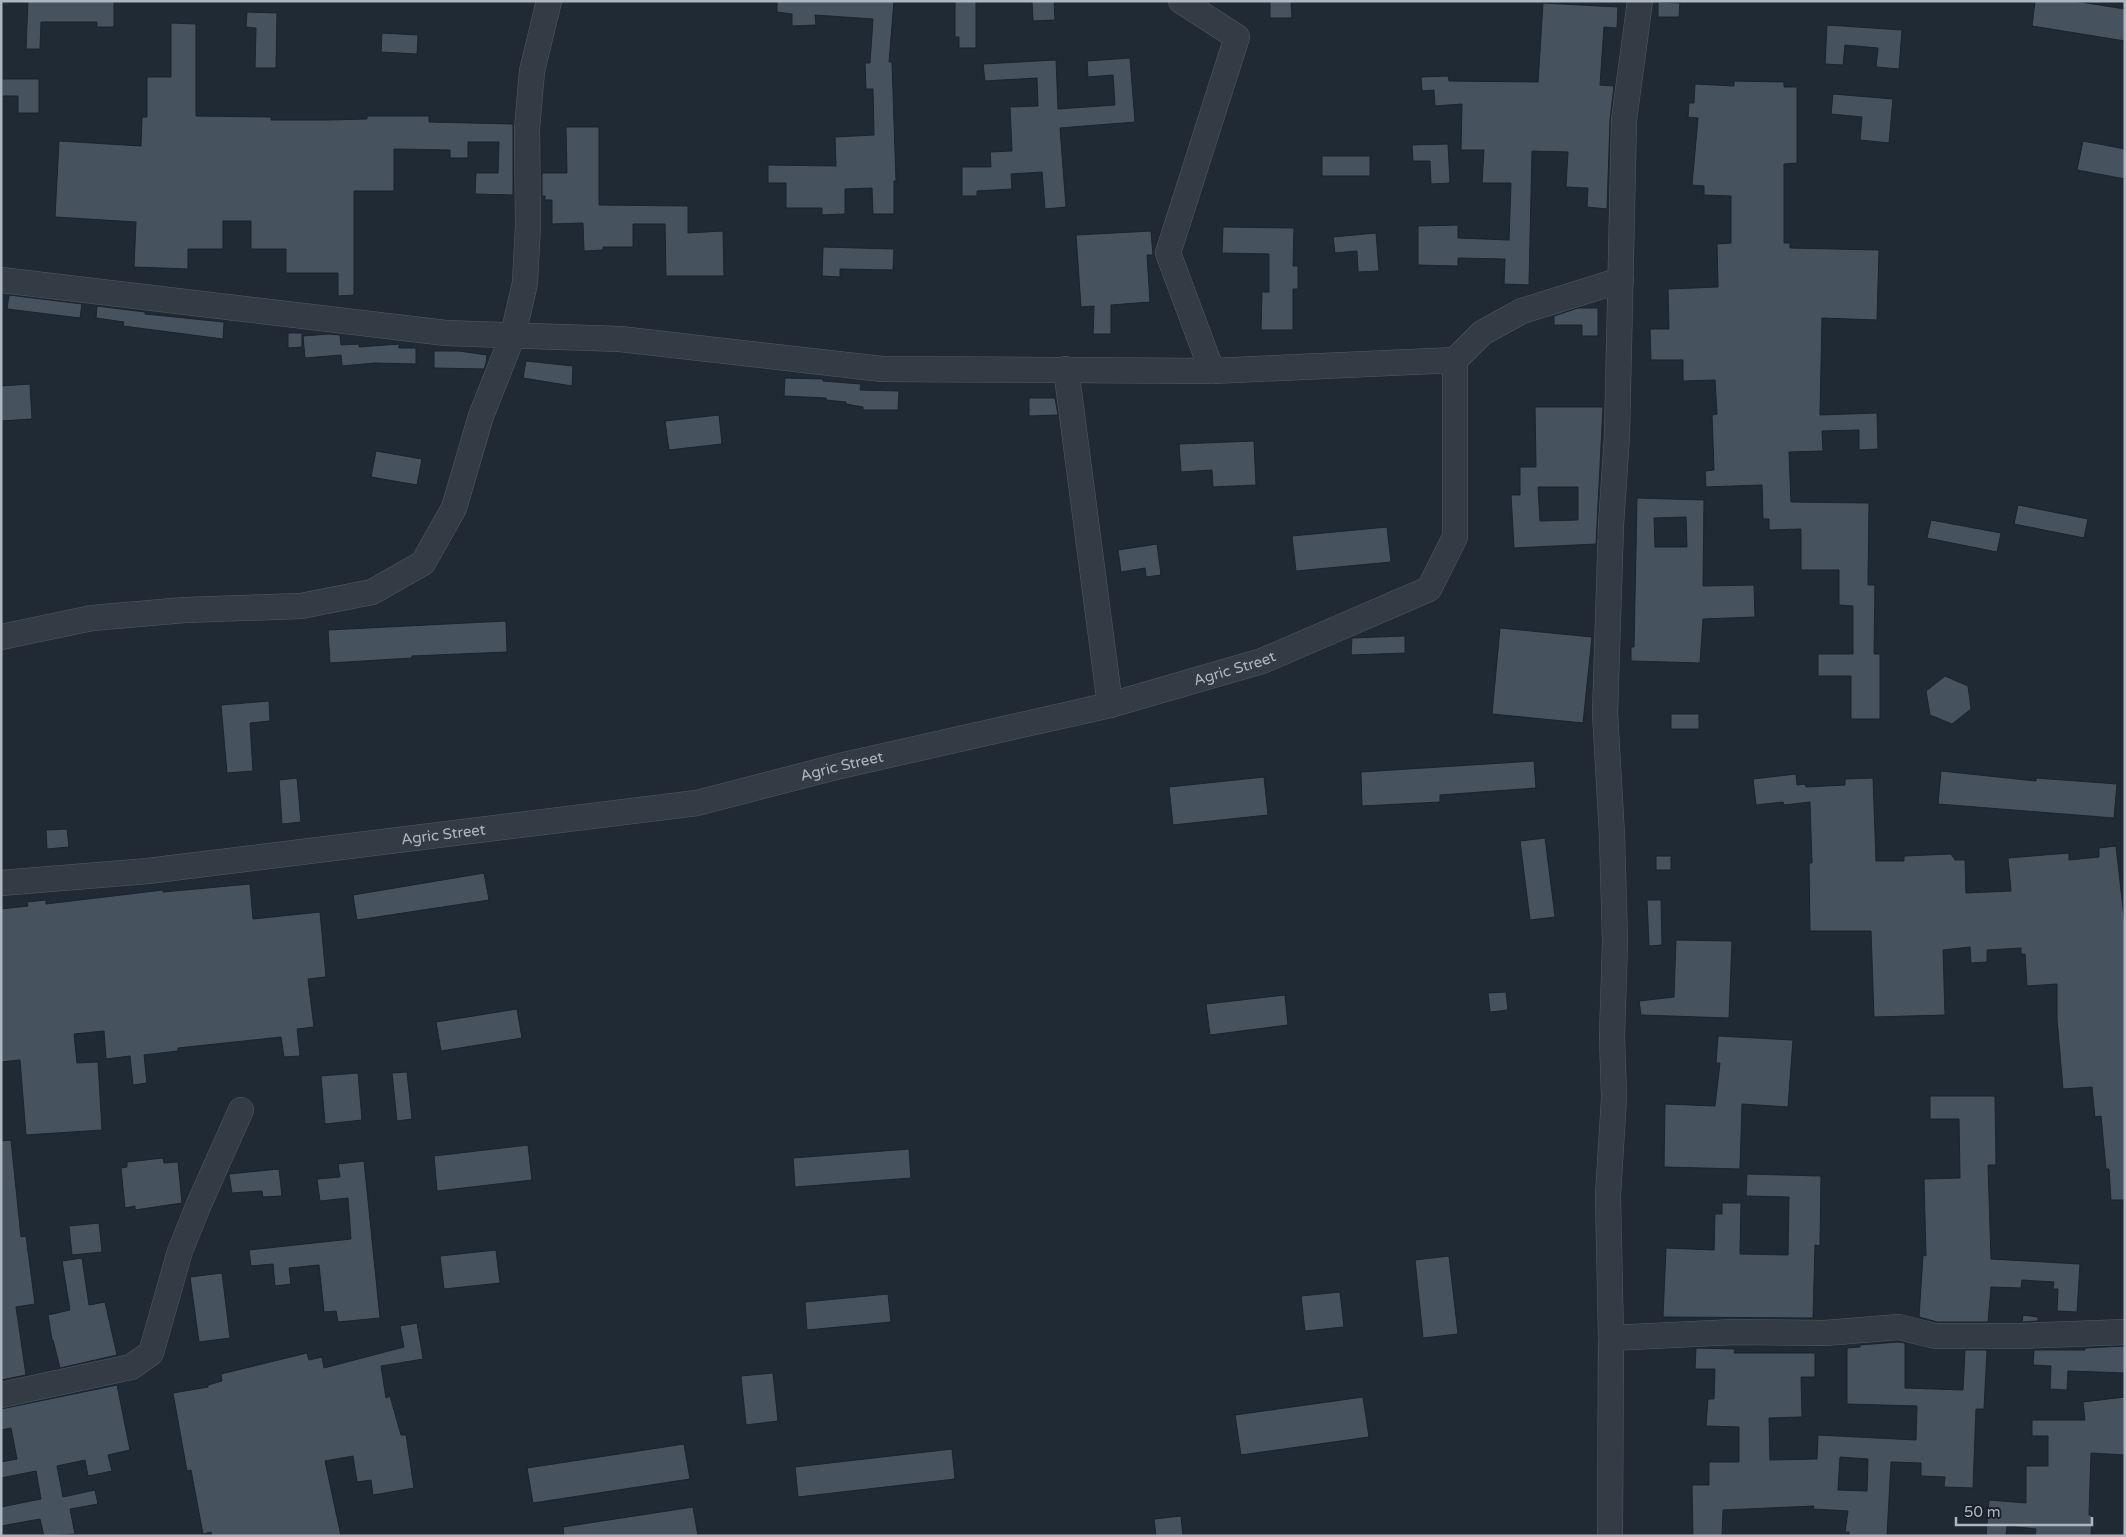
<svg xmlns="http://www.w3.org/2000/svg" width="2126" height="1537" font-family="'Varela Round',sans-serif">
<rect width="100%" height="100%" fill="#202a34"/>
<g fill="#46525e" stroke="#1b232c" fill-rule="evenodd">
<polygon points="28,1 114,1 114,27 97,27 97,22 41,22 40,49 26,49"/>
<polygon points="777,1 894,1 889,62 892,62 896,181 894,181 894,214 873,214 872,188 845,189 845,214 822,215 822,208 786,208 786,183 768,183 768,165 836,166 835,137 874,135 873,89 866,89 865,63 870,63 873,19 815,15 816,25 792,26 792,14 777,12"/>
<polygon points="955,1 976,1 976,48 959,48 959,37 955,37"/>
<polygon points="1032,1 1054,1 1055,20 1033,21"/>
<polygon points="1270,1 1291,1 1292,18 1270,18"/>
<polygon points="2035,1 2074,1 2125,9 2125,41 2032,26"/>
<polygon points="1658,2 1680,3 1679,17 1658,17"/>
<polygon points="1543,3 1618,7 1617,28 1604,27 1600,85 1614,86 1610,120 1607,209 1587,207 1588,188 1566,187 1568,152 1532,151 1529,285 1504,284 1505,259 1458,258 1458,266 1418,265 1418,226 1458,225 1458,238 1509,240 1511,183 1482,183 1484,150 1461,150 1462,104 1435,106 1434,90 1422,91 1421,77 1448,76 1449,81 1538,82"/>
<polygon points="247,12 277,13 276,68 255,68 256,28 246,27"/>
<polygon points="171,23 196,24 196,116 271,117 271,120 328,120 367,119 367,116 429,116 429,122 513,124 513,195 475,194 476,173 498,173 499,142 468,142 468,158 450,158 450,150 394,149 394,191 354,191 354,295 338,296 338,273 286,273 286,249 251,249 251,221 223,221 223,249 188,249 188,269 134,267 136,222 55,217 59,141 141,146 142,117 147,117 147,77 171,77"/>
<polygon points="1827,25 1902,30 1899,69 1876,67 1878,48 1845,45 1843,65 1825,64"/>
<polygon points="382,33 418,35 417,54 381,52"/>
<polygon points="1130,58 1135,122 1060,128 1066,207 1045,209 1042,172 1011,174 1012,189 977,191 977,196 962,196 962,167 991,167 990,152 1012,151 1010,107 1038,106 1037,78 985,81 983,64 1056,60 1058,109 1115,105 1113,75 1088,77 1087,61"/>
<polygon points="2,79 39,79 39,113 18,113 18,96 2,96"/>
<polygon points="1734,81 1784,82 1784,87 1797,87 1797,163 1784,164 1784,243 1790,243 1790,248 1879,250 1877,320 1822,318 1820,415 1877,413 1878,449 1859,450 1859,430 1822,431 1823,451 1789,452 1791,502 1869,503 1868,585 1875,585 1874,654 1880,654 1880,719 1851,719 1851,676 1818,676 1818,654 1853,654 1853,606 1839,605 1839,570 1801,570 1801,529 1769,530 1769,519 1763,519 1762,485 1706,487 1705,471 1714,470 1712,415 1717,414 1715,380 1683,381 1683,360 1651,360 1650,329 1669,329 1668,289 1718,287 1717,244 1731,243 1731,196 1704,195 1704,186 1692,185 1698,118 1688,117 1689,103 1694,103 1695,84 1734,86"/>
<polygon points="1833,94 1893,99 1889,143 1860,140 1862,117 1831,114"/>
<polygon points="566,127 599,127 599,205 688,206 688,233 723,231 724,276 666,276 665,224 633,224 633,247 603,247 603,250 584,251 583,223 552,224 552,200 545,200 545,196 542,196 542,173 567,173"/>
<polygon points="2083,141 2125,149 2125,179 2077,170"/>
<polygon points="1448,144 1450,183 1431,184 1430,161 1413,161 1412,145"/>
<rect x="1322" y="156" width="48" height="20"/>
<polygon points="1223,227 1294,228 1293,266 1298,266 1298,289 1293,289 1293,330 1261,330 1262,292 1269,292 1269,254 1222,253"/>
<polygon points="1151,231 1153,255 1147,255 1150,302 1111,305 1111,334 1093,334 1094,306 1081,307 1076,235"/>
<polygon points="1376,233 1379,271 1358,272 1357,251 1335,253 1333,237"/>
<polygon points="823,247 894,249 893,270 840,269 840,277 822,276"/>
<polygon points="9,295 82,304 80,318 7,309"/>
<polygon points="97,306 145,312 145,314 224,322 223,339 123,326 124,322 96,318"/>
<polygon points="1578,308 1598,308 1598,336 1582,336 1582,325 1554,325 1554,316"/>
<polygon points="288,333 302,333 302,347 288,348"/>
<polygon points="329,334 340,335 341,345 359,344 359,347 399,344 399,348 416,348 416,364 375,363 342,366 341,355 305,358 303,336"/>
<polygon points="434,351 459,351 487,355 486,363 484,369 434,368"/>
<polygon points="526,361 573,366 572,386 523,378"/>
<polygon points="785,378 823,379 823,381 861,384 860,390 899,391 898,410 863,410 863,407 846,404 846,402 826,400 826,398 784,396"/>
<polygon points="30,384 32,419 1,421 1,386"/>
<polygon points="1029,398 1055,398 1058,415 1029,416"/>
<path d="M1535 407H1603L1596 544 1514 548 1511 495H1520V467H1536ZM1538 487H1578V520L1540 521Z"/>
<polygon points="719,415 722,444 669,450 665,421"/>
<polygon points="1254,441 1256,485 1213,487 1212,470 1181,472 1179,444"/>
<polygon points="376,451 422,459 417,485 371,477"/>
<path d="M1637 498 1704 500 1703 586 1754 585 1755 617 1703 619 1700 663 1631 661V647H1634ZM1686 517 1687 547H1655L1654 518Z"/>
<polygon points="2018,505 2088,519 2084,538 2014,524"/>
<polygon points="1931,520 2001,533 1997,552 1927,538"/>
<polygon points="1387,527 1391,562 1296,571 1292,536"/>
<polygon points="1157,544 1161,575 1146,577 1145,568 1121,572 1118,550"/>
<polygon points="506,621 507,652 412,656 412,658 330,663 328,630"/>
<polygon points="1500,628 1592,637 1583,723 1492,714"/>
<polygon points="1405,636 1405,653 1351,655 1352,638"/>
<polygon points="1945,676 1968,686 1971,709 1952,724 1930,715 1926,691"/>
<polygon points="269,701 270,721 250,723 253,771 227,773 221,705"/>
<rect x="1671" y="714" width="28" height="15"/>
<polygon points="1534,761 1536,788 1440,795 1440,802 1362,806 1361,772"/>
<polygon points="1941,771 2036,781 2036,778 2117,784 2114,818 1938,804"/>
<polygon points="1796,774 1797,785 1805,784 1806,787 1845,785 1845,779 1873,778 1876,861 1904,861 1904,856 1951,854 1955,860 1965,860 1966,893 2011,891 2008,858 2069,853 2069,860 2099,857 2099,848 2116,846 2125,926 2125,1200 2111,1200 2109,1169 2106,1169 2101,1116 2095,1117 2092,1087 2063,1089 2057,1019 2057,984 2027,986 2025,954 2021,954 2021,948 1987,950 1987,962 1971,963 1970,947 1943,950 1945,1015 1874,1017 1871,931 1810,931 1809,863 1812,863 1810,802 1784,805 1783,802 1756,805 1753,779"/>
<polygon points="1264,777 1268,815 1173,825 1169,787"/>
<polygon points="297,778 301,822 282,824 279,780"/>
<polygon points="67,829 69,847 47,849 46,830"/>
<polygon points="1545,838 1555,917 1530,920 1520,841"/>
<rect x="1656" y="856" width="15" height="14"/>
<polygon points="484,873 489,900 357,920 353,895"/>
<polygon points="250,884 253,919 320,912 326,977 308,979 314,1027 297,1029 300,1056 284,1057 281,1037 178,1048 178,1051 144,1055 147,1083 133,1085 130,1056 106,1059 104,1031 74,1034 77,1063 98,1062 102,1130 26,1135 20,1060 1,1062 1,909 28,906 27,902 46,900 46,904 163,890 163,892"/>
<polygon points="1647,900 1661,900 1662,945 1649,946"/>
<polygon points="1676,940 1732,941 1729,1018 1641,1015 1639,1001 1674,997"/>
<polygon points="1506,992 1508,1010 1490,1012 1488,993"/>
<polygon points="1285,995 1288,1025 1210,1035 1206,1004"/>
<polygon points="517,1009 522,1038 441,1051 436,1022"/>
<polygon points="1718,1036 1793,1040 1788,1107 1742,1104 1740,1169 1664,1167 1665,1104 1715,1106 1720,1063 1716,1063"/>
<polygon points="407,1072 412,1119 397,1121 392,1073"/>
<polygon points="358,1073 362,1120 325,1124 321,1076"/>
<polygon points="1930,1096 1995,1096 1996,1165 1988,1165 1991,1259 2080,1264 2077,1312 2057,1311 2058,1289 2053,1289 2054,1282 2022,1280 2021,1288 1991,1287 1988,1322 1937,1322 1919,1317 1923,1255 1926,1256 1924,1179 1960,1178 1959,1119 1930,1119"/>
<polygon points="11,1140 21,1237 26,1236 35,1304 16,1307 26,1375 1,1380 1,1141"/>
<polygon points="528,1145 532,1180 437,1191 434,1156"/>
<polygon points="909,1149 911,1178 795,1187 793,1158"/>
<polygon points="163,1158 164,1163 178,1162 182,1203 135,1210 135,1206 125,1208 121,1168 127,1167 127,1162"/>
<polygon points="364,1161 380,1318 338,1322 336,1311 324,1312 319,1265 289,1268 291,1284 275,1286 273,1264 251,1266 249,1250 351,1239 348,1198 320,1201 317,1179 340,1177 338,1164"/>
<polygon points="279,1169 282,1196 263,1197 262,1191 232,1193 229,1174"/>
<polygon points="1747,1174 1821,1176 1820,1246 1815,1245 1813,1318 1663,1317 1666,1248 1714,1250 1715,1214 1722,1214 1722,1203 1741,1203 1740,1254 1788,1255 1789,1197 1746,1196"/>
<polygon points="99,1223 102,1252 72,1255 69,1226"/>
<polygon points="496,1250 500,1283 444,1289 440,1256"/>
<polygon points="1449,1256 1458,1334 1423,1338 1415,1260"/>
<polygon points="82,1258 89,1305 105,1302 117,1355 60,1368 53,1340 52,1340 48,1315 70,1310 62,1261"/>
<polygon points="222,1273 230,1338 199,1342 190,1277"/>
<polygon points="1340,1292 1344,1327 1305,1331 1301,1296"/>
<polygon points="888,1294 891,1322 807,1330 805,1302"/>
<polygon points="2023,1315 2038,1317 2038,1321 2022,1322"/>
<polygon points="417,1323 423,1359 381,1366 386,1398 390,1396 401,1435 406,1435 414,1488 373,1495 371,1480 357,1482 353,1456 325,1461 341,1536 212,1536 211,1532 203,1534 191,1470 187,1471 173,1393 208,1387 208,1385 222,1381 221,1374 307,1353 309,1360 322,1357 324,1368 404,1347 400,1326"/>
<path d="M1898 1342 1905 1343V1388L1963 1390 1965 1350H1987L1984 1409H1976L1973 1488 1944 1487 1945 1477 1921 1476V1463L1891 1462 1887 1536H1849V1532H1845L1848 1511 1813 1509 1814 1506 1723 1510 1722 1536H1693L1692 1485H1709V1462H1739V1427L1706 1426 1708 1399H1714L1715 1369H1695L1696 1348 1735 1349 1734 1353H1815V1377H1801L1802 1417 1769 1418 1770 1460 1817 1459 1818 1435 1916 1440 1917 1406 1847 1404V1348L1860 1347V1345ZM1840 1457 1868 1459 1867 1491 1838 1490Z"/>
<polygon points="2125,1346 2125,1373 2068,1371 2067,1390 2050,1389 2051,1366 2033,1365 2034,1350 2085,1350 2085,1348"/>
<polygon points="773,1373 778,1421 746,1425 741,1376"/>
<polygon points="117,1385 130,1450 108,1455 112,1471 88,1476 85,1460 57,1466 63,1497 95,1490 98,1504 70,1509 75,1534 44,1536 40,1519 1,1526 1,1507 41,1499 36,1471 1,1478 1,1462 17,1459 11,1428 1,1430 1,1409"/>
<polygon points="1363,1397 1369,1437 1241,1455 1235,1415"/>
<polygon points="2125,1397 2125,1455 2091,1453 2089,1515 2092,1515 2091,1536 2035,1536 2036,1529 2007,1526 2006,1536 1986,1536 1989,1500 2026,1503 2026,1466 2048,1466 2048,1436 2032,1436 2032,1420 2085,1420 2083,1402"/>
<polygon points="684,1444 690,1479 533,1503 527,1468"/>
<polygon points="952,1449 955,1479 798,1497 795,1467"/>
<polygon points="693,1507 698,1536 564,1536 563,1527"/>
<polygon points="1181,1516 1183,1536 1156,1536 1154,1519"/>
</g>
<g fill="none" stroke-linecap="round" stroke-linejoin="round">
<g stroke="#515a63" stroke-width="26">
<g id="minor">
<polyline points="1181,1 1237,37 1168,253 1212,371"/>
<polyline points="1,280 446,333 620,339 882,369 1212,371 1455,360 1482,333 1522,311 1621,280"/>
<polyline points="1066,369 1110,705"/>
<polyline points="1,637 92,618 185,610 301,606 372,592 423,563 454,508 481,416 513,335 525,283 528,225 527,129 532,71 549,1"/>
<path id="s1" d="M1 883 148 871 697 803 840 766 1110 705 1262 661 1429 589 1455 537V360"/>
<polyline points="1611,1338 1734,1332 1825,1333 1899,1327 1935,1336 2021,1336 2125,1332"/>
<polyline points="1,1395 131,1367 151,1353 180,1251 199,1204 241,1110"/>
<polyline points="1610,1536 1611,1338 1608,1195 1614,1098 1612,1036 1615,942 1612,835 1605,713 1611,525 1617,436 1624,120 1640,1"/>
</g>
</g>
<use href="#minor" stroke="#333c45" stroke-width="25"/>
</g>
<g text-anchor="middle" stroke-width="4.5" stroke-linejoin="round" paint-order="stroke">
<g font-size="15" fill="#adb7c2" stroke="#192129">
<text dy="5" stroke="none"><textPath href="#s1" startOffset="1255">Agric Street</textPath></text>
<text dy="5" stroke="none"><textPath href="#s1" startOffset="850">Agric Street</textPath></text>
<text dy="5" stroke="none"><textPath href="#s1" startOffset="445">Agric Street</textPath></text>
</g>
</g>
<rect width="2126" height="1537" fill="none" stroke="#adb7c2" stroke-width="5"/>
<path d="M1956 1517v8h136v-8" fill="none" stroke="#adb7c2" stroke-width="2.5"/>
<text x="1964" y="1517" font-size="15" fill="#adb7c2" stroke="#192129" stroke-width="4" paint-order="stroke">50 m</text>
</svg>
